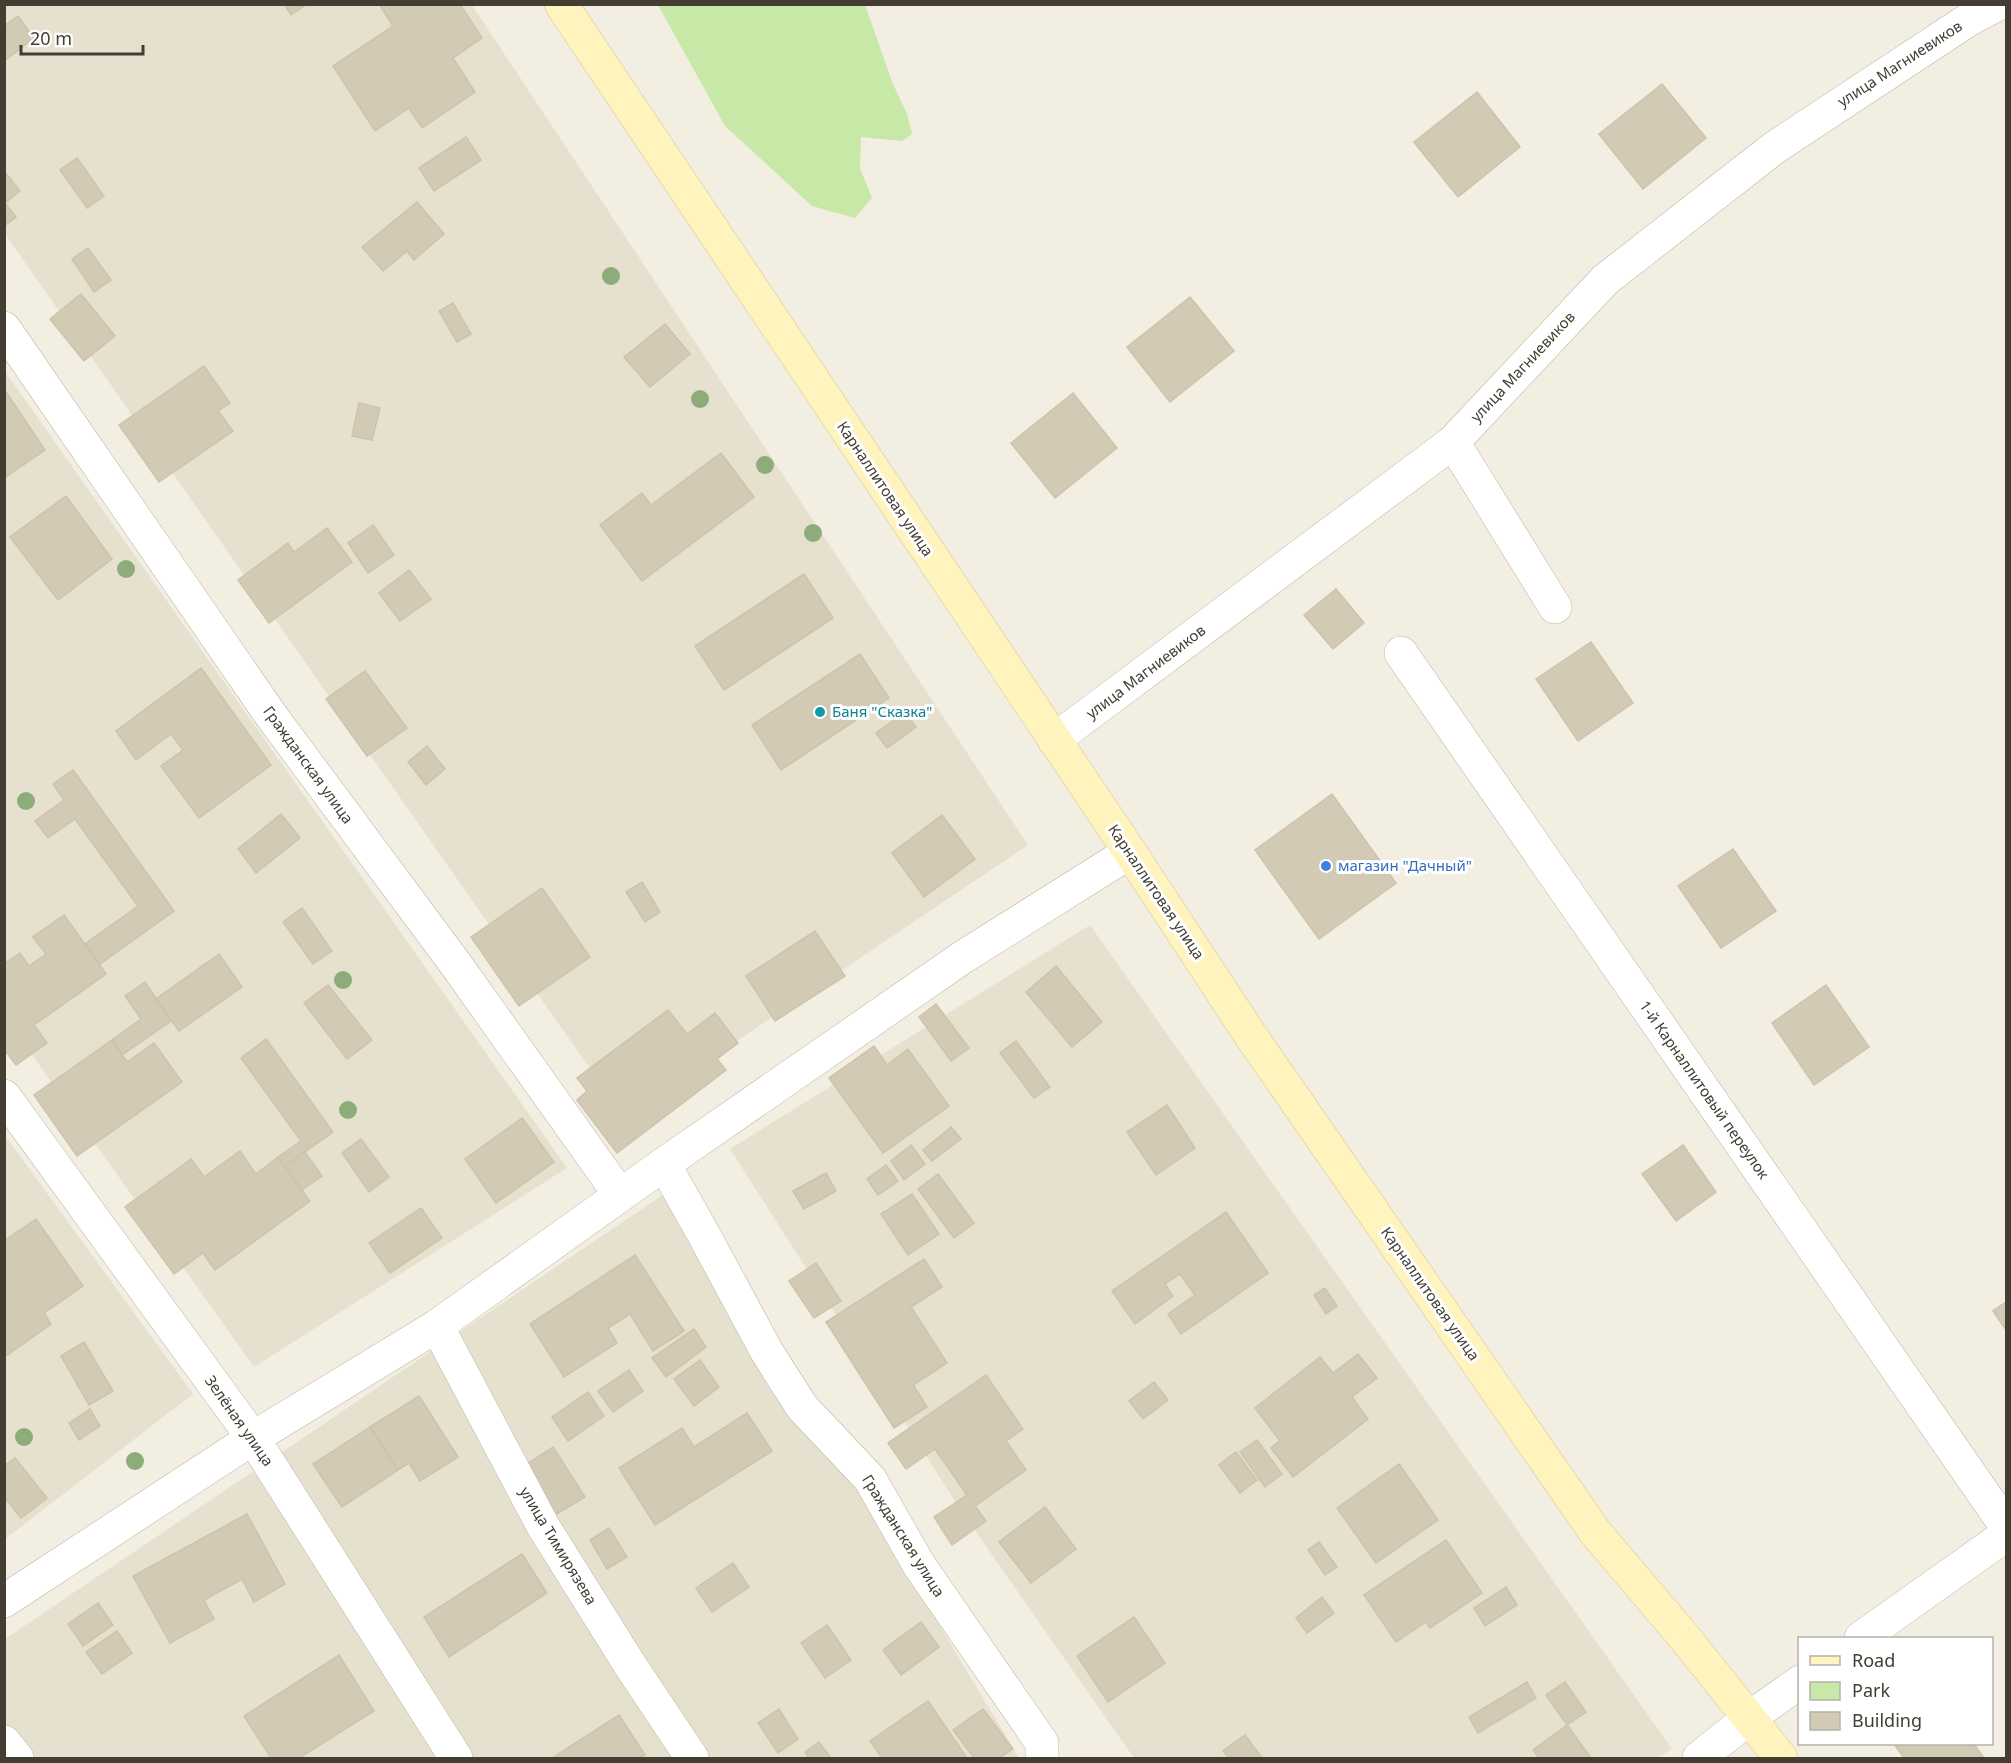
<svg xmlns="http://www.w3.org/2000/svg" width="2011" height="1763" font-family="'Noto Sans',sans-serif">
<rect width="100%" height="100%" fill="#f2eee1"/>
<g fill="#e6e0cf">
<polygon points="4,5 472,5 1028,845 624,1117 5,234"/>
<polygon points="4,370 567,1168 254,1367 5,1017"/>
<polygon points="1090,925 1672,1749 1657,1758 1134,1758 960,1509 730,1149"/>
<polygon points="4,1134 193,1394 5,1539 4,1539"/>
<polygon points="676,1186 1019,1758 5,1758 5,1639"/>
</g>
<polygon fill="#c7e8a7" points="658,5 865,5 893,84 907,114 912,134 902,141 861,137 860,168 872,198 855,218 812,206 725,126"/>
<g fill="#d3cab6" stroke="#cec3a9" stroke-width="1.5">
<polygon points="284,4 307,4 291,15"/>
<polygon points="379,4 460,4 482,38 453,58 475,92 422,128 409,108 375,131 333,66 393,26"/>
<polygon points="18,16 34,38 4,61 4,26"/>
<polygon points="1662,84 1706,138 1643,189 1599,134"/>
<polygon points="1477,92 1520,147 1458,197 1414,142"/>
<polygon points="466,137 481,160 434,191 419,168"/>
<polygon points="77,158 104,196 87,208 60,170"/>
<polygon points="5,172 20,191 5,203 16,217 4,226"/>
<polygon points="417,202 444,234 414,260 407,251 383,271 362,247"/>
<polygon points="88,248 111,280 94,292 72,259"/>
<polygon points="81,294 115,336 84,361 50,319"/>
<polygon points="1190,297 1234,351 1170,402 1127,347"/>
<polygon points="453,303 471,334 457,342 439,311"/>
<polygon points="665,324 690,354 650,387 624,357"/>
<polygon points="204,366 230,403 218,411 233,431 159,482 119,425"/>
<polygon points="4,389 45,450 4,478"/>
<polygon points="1073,393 1117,448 1055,498 1011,443"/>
<polygon points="359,403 380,408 372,440 352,436"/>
<polygon points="721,453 754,497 642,581 600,525 642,493 651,505"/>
<polygon points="66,496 112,559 58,600 10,537"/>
<polygon points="373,525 394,555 368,573 348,543"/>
<polygon points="327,528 352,562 269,623 238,580 288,543 294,552"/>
<polygon points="409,570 431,599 400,621 379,593"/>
<polygon points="804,574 833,618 724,690 695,646"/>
<polygon points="1336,589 1364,623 1333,649 1304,615"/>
<polygon points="1591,642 1633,703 1578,741 1536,679"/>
<polygon points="860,654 889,698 781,770 752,725"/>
<polygon points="201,668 271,765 199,818 161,766 183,750 171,734 136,760 116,731"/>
<polygon points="365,671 407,728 367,756 326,699"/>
<polygon points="905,712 916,727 887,748 876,733"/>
<polygon points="427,746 445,769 426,785 408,762"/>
<polygon points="73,770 174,911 100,964 85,944 138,906 75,819 48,838 35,821 64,800 53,784"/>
<polygon points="1332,794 1396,883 1319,939 1255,850"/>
<polygon points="281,814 300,838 256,873 238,849"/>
<polygon points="942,815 975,859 924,897 892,853"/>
<polygon points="1733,849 1776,911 1721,948 1678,886"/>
<polygon points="642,882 660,912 645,922 626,892"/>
<polygon points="542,888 590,957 519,1006 471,937"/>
<polygon points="302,908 332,951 313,964 283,922"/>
<polygon points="64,915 106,974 34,1025 47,1043 16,1065 4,1049 4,964 20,953 29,966 46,954 33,937"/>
<polygon points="815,931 845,976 775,1021 746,976"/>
<polygon points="219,954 242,987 179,1031 156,999"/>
<polygon points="1056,966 1102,1022 1072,1047 1026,992"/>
<polygon points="145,982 171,1021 122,1055 112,1040 141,1019 125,996"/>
<polygon points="328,985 372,1040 347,1059 304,1003"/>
<polygon points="1826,985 1869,1047 1814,1085 1772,1023"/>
<polygon points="936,1004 969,1048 951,1061 919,1017"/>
<polygon points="668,1010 687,1034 715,1013 738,1043 717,1059 726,1070 617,1153 577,1100 587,1091 577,1078"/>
<polygon points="266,1039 333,1132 285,1166 278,1157 301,1141 241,1058"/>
<polygon points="112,1040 127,1062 154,1043 182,1082 77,1156 34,1095"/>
<polygon points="1016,1041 1050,1087 1034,1098 1000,1053"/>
<polygon points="874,1046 887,1065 908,1049 949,1106 883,1153 829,1078"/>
<polygon points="1167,1105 1195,1148 1156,1175 1127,1132"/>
<polygon points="522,1118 554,1162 496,1203 465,1159"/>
<polygon points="951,1127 961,1139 932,1161 923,1150"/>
<polygon points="361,1139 389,1177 369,1192 342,1153"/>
<polygon points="911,1145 925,1164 904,1180 891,1161"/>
<polygon points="1683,1145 1716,1192 1676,1221 1642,1174"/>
<polygon points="240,1151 256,1174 278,1157 310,1201 215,1270 203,1253 174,1274 125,1207 191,1159 204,1177"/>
<polygon points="305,1152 322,1176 302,1190 285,1166"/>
<polygon points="886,1165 898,1181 878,1195 867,1179"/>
<polygon points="826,1173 836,1191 804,1209 793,1191"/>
<polygon points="938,1174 974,1223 954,1238 918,1189"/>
<polygon points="912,1194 939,1234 908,1255 881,1214"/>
<polygon points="421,1208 442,1238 390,1273 369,1243"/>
<polygon points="1226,1212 1268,1273 1181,1334 1168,1314 1195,1295 1180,1274 1165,1284 1173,1296 1135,1324 1112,1291"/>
<polygon points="36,1219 83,1286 44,1313 51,1324 6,1356 4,1354 4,1241"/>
<polygon points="635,1255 684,1331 653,1351 630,1314 608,1328 617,1343 564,1377 530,1324"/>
<polygon points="924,1259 942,1287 911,1307 947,1363 913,1385 927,1407 894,1428 826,1322"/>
<polygon points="816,1263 841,1301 814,1318 789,1281"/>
<polygon points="1325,1288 1337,1306 1326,1314 1314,1295"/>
<polygon points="2006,1302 2006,1330 1993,1311"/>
<polygon points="694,1329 706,1347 666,1377 652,1358"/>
<polygon points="84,1342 113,1391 89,1405 61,1356"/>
<polygon points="1358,1354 1377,1378 1352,1397 1368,1419 1293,1477 1271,1448 1280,1441 1255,1408 1320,1357 1333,1373"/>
<polygon points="700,1360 719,1387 694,1406 674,1379"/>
<polygon points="629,1370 643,1391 613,1412 598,1391"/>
<polygon points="986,1375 1023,1429 1006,1441 1026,1470 975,1506 986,1521 952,1545 934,1517 967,1495 935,1449 906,1469 888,1443"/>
<polygon points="1154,1382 1168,1400 1143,1419 1129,1401"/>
<polygon points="588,1392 604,1416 568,1441 552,1417"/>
<polygon points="419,1396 458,1457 420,1481 409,1463 398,1470 370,1427"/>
<polygon points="90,1409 100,1426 79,1440 69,1423"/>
<polygon points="747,1413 772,1451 655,1525 619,1468 682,1428 694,1447"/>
<polygon points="370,1427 398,1470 342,1507 313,1464"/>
<polygon points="1257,1440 1282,1474 1265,1487 1240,1452"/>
<polygon points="553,1447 585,1497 555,1515 524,1466"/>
<polygon points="1236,1452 1257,1480 1240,1493 1219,1465"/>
<polygon points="15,1458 47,1498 21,1518 4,1497 4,1466"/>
<polygon points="1399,1464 1438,1520 1376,1563 1337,1508"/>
<polygon points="1045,1507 1076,1549 1031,1583 999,1542"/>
<polygon points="247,1514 285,1584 254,1602 242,1579 204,1600 214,1619 170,1643 133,1576"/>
<polygon points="609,1528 627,1557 607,1569 590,1540"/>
<polygon points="1446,1540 1482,1593 1430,1628 1426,1622 1396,1642 1364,1595"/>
<polygon points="1319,1542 1337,1567 1325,1575 1308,1550"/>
<polygon points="522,1554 547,1593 449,1657 424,1617"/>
<polygon points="733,1563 749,1587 712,1612 696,1588"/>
<polygon points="1506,1587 1517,1605 1485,1626 1474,1608"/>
<polygon points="1322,1597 1334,1613 1307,1633 1296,1618"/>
<polygon points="98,1603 113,1625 83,1646 68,1624"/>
<polygon points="1134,1617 1165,1663 1108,1702 1077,1656"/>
<polygon points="921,1622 939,1647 901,1675 883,1650"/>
<polygon points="827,1625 851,1660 825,1678 801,1643"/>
<polygon points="117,1631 132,1653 102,1674 86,1652"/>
<polygon points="339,1655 374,1711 299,1758 271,1758 244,1716"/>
<polygon points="1527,1682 1536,1698 1478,1733 1469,1717"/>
<polygon points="1565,1682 1586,1712 1567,1725 1546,1695"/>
<polygon points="928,1701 967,1758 882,1758 870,1741"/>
<polygon points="779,1709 798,1739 778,1753 758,1723"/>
<polygon points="983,1709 1013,1749 999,1758 974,1758 953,1730"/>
<polygon points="619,1715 645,1755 639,1758 552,1758"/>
<polygon points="1567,1725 1591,1758 1539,1758 1533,1750"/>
<polygon points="1245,1735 1262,1758 1229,1758 1223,1751"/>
<polygon points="819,1742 831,1758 809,1758 805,1752"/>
<polygon points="1894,1744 1974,1744 1984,1758 1904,1758"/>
</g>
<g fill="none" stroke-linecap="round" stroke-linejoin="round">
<g stroke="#bdb6a4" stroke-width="34">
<g id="street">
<polyline points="4,328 270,714 457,966 620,1195"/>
<polyline points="1453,442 1555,607"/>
<polyline points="1401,653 2006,1526"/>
<polyline points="1054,740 1453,442 1605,280 1774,148 1968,20 1998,4"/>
<polyline points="4,1096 253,1438 456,1758"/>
<polyline points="664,1164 704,1235 767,1352 802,1407 870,1479 919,1565 1042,1743 1042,1758"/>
<polyline points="437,1326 543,1526 630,1665 692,1758"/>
<polyline points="4,1601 253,1438 437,1326 664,1164 963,957 1130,852"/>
<polyline points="1861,1638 2006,1535"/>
<polyline points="4,1742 17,1758"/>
<polyline points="1699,1758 1749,1718 1800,1682"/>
</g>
</g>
<g stroke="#d3c68f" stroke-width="34">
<polyline id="secondary" points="561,4 1130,852 1251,1036 1595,1532 1685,1638 1781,1758"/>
</g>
<use href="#street" stroke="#fff" stroke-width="33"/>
<use href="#secondary" stroke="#fff4be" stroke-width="33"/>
</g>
<g fill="#8eac79">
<circle cx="611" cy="276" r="9"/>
<circle cx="700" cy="399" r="9"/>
<circle cx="765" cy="465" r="9"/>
<circle cx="813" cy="533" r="9"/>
<circle cx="126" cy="569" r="9"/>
<circle cx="26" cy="801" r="9"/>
<circle cx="343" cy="980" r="9"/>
<circle cx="348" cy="1110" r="9"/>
<circle cx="24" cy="1437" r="9"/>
<circle cx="135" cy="1461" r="9"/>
</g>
<circle fill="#0f9aa8" stroke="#fff" stroke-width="2" cx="820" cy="712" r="6"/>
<circle fill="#3f7fe0" stroke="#fff" stroke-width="2" cx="1326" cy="866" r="6"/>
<g text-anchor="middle" stroke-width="6" stroke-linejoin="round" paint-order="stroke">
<g font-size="15" fill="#433d32" stroke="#fff">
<text transform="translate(1900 64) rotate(-33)" y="5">улица Магниевиков</text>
<text transform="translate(1523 367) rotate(-47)" y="5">улица Магниевиков</text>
<text transform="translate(885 489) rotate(56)" y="5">Карналлитовая улица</text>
<text transform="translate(1146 672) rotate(-37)" y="5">улица Магниевиков</text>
<text transform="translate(308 765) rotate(54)" y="5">Гражданская улица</text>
<text transform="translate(1156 892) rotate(56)" y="5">Карналлитовая улица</text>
<text transform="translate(1704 1090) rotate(55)" y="5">1-й Карналлитовый переулок</text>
<text transform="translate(1430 1294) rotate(55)" y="5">Карналлитовая улица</text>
<text transform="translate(239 1421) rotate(55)" y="5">Зелёная улица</text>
<text transform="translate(903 1536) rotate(58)" y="5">Гражданская улица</text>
<text transform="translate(558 1546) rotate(59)" y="5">улица Тимирязева</text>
</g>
<g font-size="15" fill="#0d838f" stroke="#fff" text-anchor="start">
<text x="832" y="717">Баня "Сказка"</text>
</g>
<g font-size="15" fill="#366cbe" stroke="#fff" text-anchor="start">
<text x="1338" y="871">магазин "Дачный"</text>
</g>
</g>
<rect width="2011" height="1763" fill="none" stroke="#433d32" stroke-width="12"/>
<rect x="1798" y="1637" width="195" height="108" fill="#ffffff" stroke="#b4b1ad" stroke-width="1.5"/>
<rect x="1810" y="1656" width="30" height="9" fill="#fff4be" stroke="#b4b1ad" stroke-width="1.5"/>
<text x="1852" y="1667" font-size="18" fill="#433d32">Road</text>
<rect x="1810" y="1682" width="30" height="18" fill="#c7e8a7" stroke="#b4b1ad" stroke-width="1.5"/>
<text x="1852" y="1697" font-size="18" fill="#433d32">Park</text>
<rect x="1810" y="1712" width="30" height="18" fill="#d3cab6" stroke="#b4b1ad" stroke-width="1.5"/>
<text x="1852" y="1727" font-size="18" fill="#433d32">Building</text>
<path d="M21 45v9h122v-9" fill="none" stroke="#433d32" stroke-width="3"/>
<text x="30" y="45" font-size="18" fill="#433d32" stroke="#ffffff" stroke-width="4.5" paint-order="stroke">20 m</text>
</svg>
